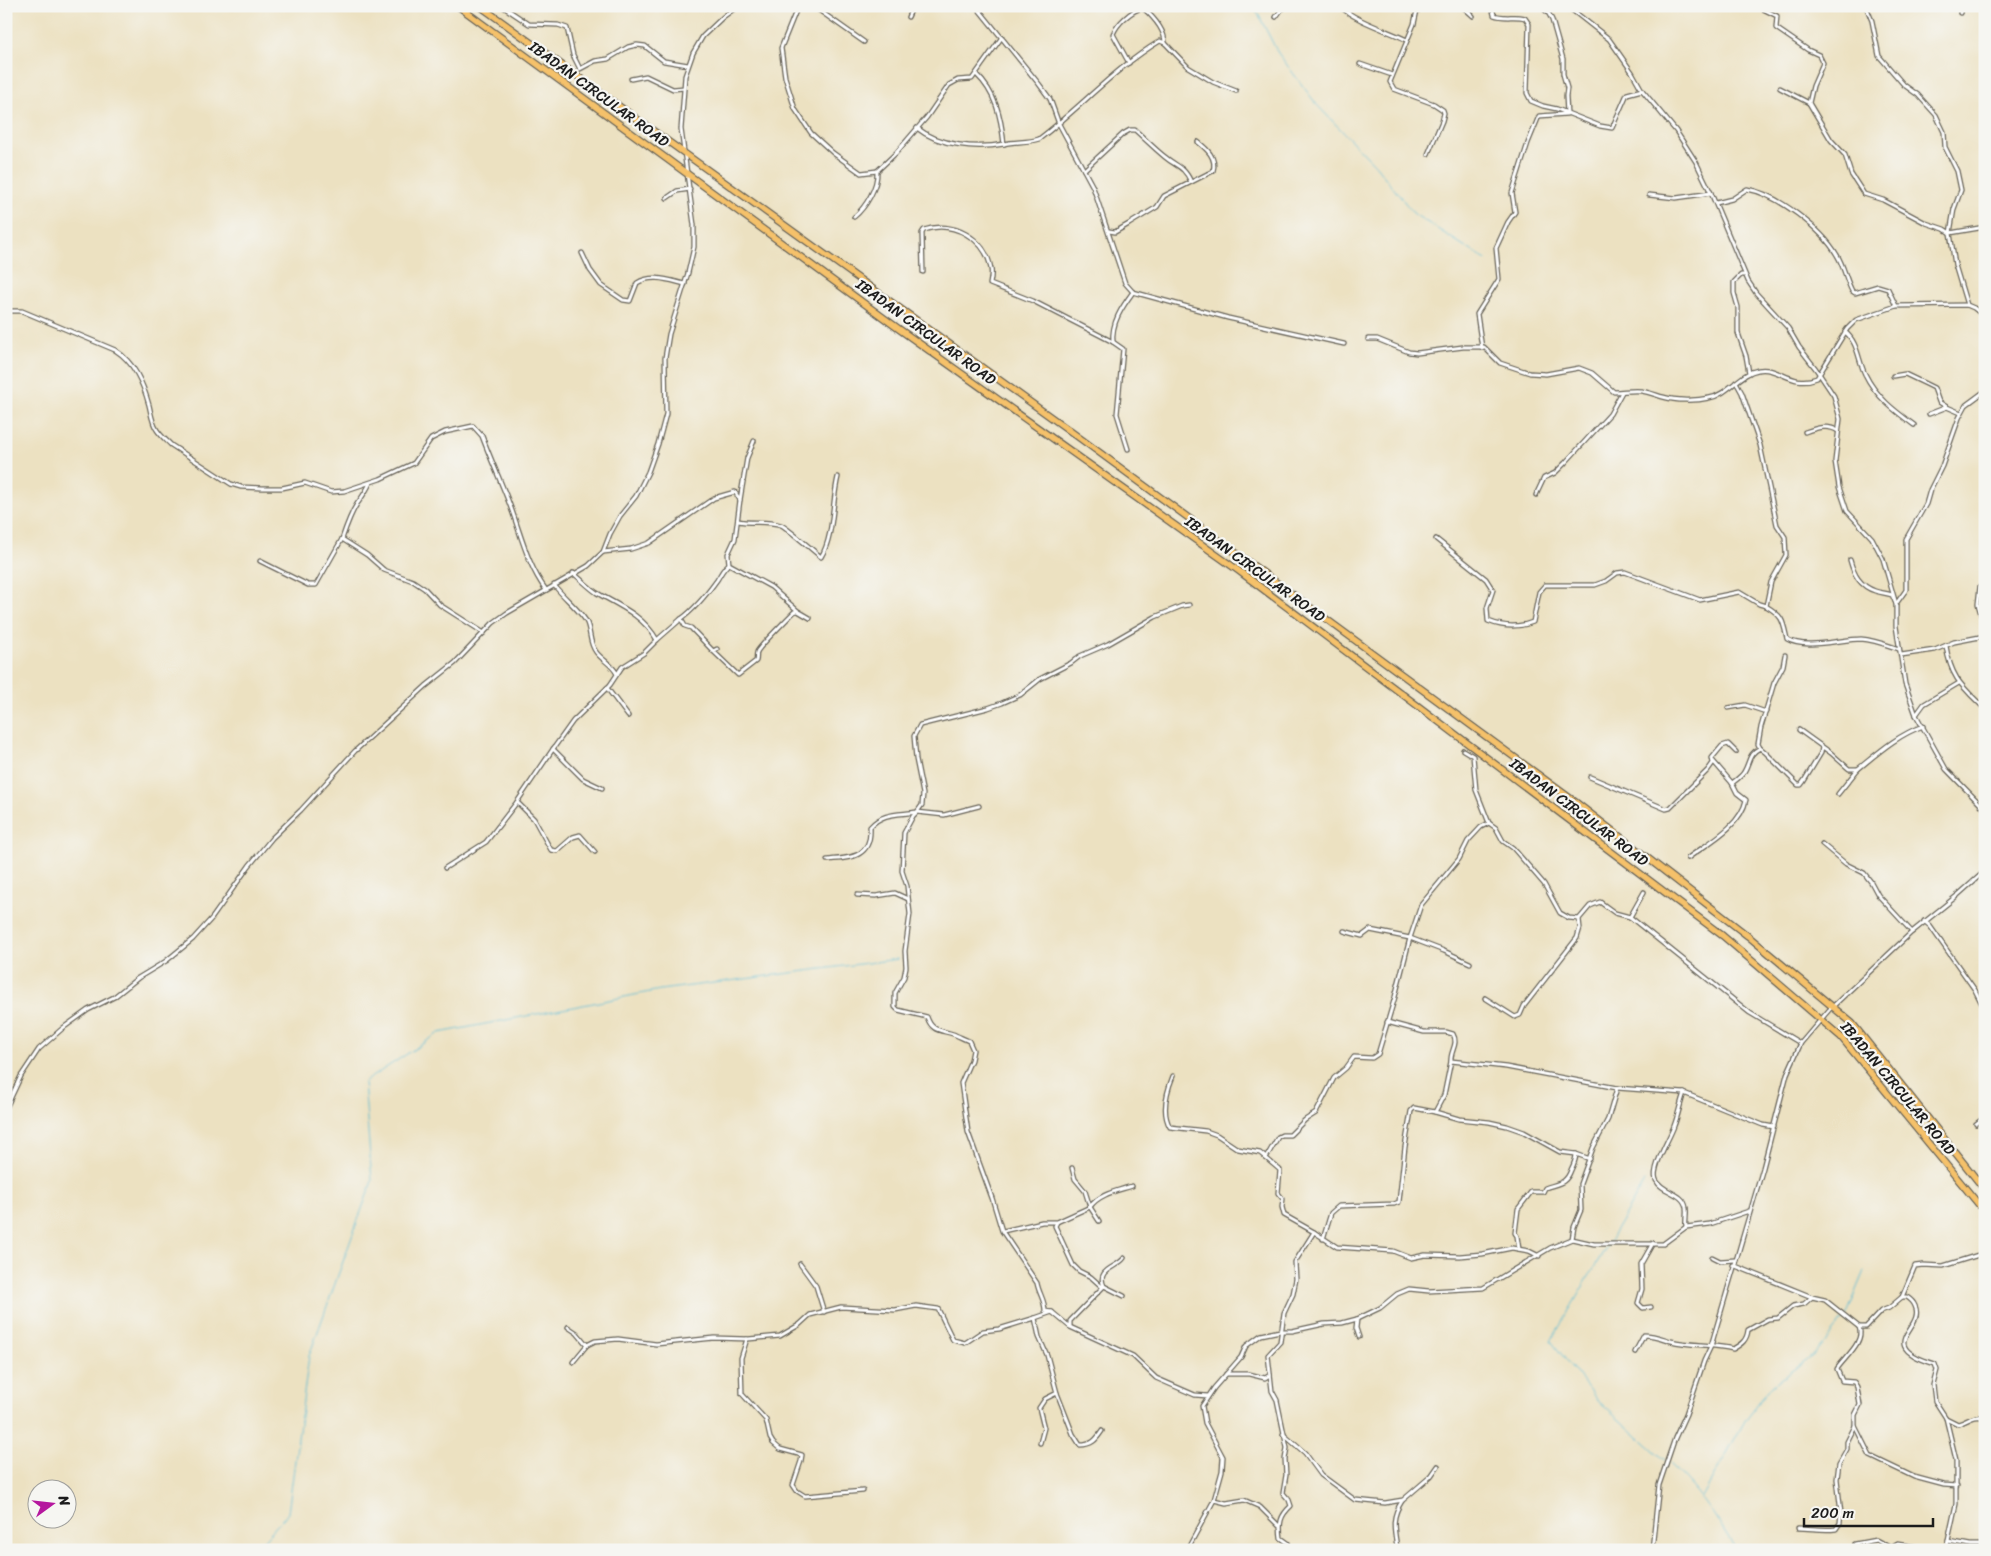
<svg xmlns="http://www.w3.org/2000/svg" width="1991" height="1556" font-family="Sriracha,sans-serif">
<rect width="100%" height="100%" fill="#f6f6f2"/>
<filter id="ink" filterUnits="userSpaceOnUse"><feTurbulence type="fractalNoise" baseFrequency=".02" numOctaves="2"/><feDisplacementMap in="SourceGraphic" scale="10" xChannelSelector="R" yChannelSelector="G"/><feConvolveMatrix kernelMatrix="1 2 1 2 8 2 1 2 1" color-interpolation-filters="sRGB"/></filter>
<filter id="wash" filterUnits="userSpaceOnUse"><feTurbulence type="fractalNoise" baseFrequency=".0096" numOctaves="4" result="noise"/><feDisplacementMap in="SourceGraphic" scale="20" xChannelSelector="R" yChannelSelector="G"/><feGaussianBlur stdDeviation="1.12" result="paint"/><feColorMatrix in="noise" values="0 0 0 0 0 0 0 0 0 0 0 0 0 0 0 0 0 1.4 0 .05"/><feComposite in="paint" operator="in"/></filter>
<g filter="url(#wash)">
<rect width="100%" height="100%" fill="#ece1c1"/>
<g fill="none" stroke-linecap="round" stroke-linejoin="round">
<g stroke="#56bad4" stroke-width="1">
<polyline points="1254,6 1278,53 1317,105 1376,166 1414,214 1486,260"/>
<polyline points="1983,39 1985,39"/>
<polyline points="1645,1181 1551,1341 1598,1401 1666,1461"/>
<path d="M1669 1463C1696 1487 1718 1519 1736 1550"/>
<polyline points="1701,1499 1746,1419 1772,1385 1815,1354 1847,1314 1865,1271"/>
<polyline points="255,1550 288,1513 309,1356 372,1181 364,1082 439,1033 660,990 898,959"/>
</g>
</g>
</g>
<g filter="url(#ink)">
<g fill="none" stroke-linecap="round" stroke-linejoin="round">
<g stroke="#656156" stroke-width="5.5">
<g id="minor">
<polyline points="502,6 529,24 558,25 567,28 573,55 580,69 595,61 608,59 628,47 637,45 645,46 664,61 688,65"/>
<polyline points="798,6 781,48 785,77 795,109 811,133 833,153 861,173 877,171 896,153 927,117 949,85 958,80 972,79 1002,37"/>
<polyline points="813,6 864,42"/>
<polyline points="976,6 1039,84 1050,99 1059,124 1093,187 1125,283 1133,292 1228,318 1344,344"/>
<path d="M1340 6C1353 20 1389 31 1407 40"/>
<polyline points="1418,6 1414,24 1390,82 1394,89 1434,104 1443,110 1444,113 1442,121 1428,154"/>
<polyline points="1462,6 1473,16"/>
<path d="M1492 6 1494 15C1504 19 1515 15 1525 18L1529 24 1527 93 1531 101 1543 106 1557 109 1600 126 1612 128 1627 94 1642 90"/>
<polyline points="1567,6 1609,39 1632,72 1642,90 1676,131 1696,162 1711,193 1748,281 1756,293 1788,328 1799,347 1816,369 1834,396 1840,419 1835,461 1839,487 1847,511 1872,538 1883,559 1896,604 1896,626 1905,684 1916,715 1946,769 1985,809"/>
<polyline points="1757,6 1777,16 1776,28 1808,50 1819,55 1823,63 1813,86 1809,103 1831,140 1845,155 1851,174 1864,194 1883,200 1926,223 1944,229 1950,233 1985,227"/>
<polyline points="1866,6 1872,21 1879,56 1904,85 1918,95 1936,115 1944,132 1945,147 1957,171 1961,190 1954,209 1950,233 1955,265 1967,305"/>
<polyline points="1960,13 1961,6"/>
<polyline points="908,17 913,6"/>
<polyline points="1276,17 1284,6"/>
<path d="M1129 63 1113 34C1117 24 1131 10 1143 8 1152 16 1165 30 1165 43"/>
<polyline points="1360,64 1392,75"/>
<path d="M976 74C996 93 1001 117 1004 144"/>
<polyline points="631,79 646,76 673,89 684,88"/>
<polyline points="1780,88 1809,103"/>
<path d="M917 128C939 146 977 149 1004 144 1015 141 1027 143 1039 139 1080 108 1115 68 1160 41L1165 43 1188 67 1213 82 1236 91"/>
<path d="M1084 170 1123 134 1130 130H1135C1145 139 1155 149 1165 157 1177 167 1184 166 1191 182"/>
<polyline points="1649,195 1676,198 1711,193"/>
<polyline points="667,198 677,191 690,189"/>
<path d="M1716 203 1732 199 1747 189C1777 194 1822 229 1837 255 1844 266 1846 280 1852 291L1855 293 1878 286 1888 289 1896 306"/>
<path d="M854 217C866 207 878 187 877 171"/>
<path d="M1109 231 1115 232 1129 224 1157 207 1164 196 1213 171C1217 158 1207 149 1198 142"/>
<path d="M582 253 590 270 601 285 623 300 630 301 637 283C652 274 668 280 685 284"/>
<path d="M923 272 922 233 924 230C952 220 986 238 991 269 992 273 991 279 990 284L1033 301 1113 342"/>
<polyline points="1744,275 1741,275 1734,282 1734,293 1738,307 1738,333 1746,356 1749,373"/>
<path d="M6 311H22L115 350C134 362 143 383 149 405 151 413 152 423 157 430 161 436 166 440 171 445L231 484 241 487 262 488H282L305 483 331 492 344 491 380 479 414 463 431 439 445 432 473 426 482 436C491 460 502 484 511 508 521 535 528 566 546 590"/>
<path d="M1845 332C1858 342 1858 360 1865 374 1876 397 1895 411 1914 425"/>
<path d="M1368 339H1377L1409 352 1417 353 1463 347H1484L1500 363 1530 373 1546 374 1579 368 1592 373 1614 392C1623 392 1632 390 1641 391 1648 392 1656 395 1663 397 1676 401 1696 401 1709 398 1728 395 1740 373 1758 370 1779 366 1791 388 1817 378L1847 329 1856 320 1896 306 1967 305 1974 308 1985 317"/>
<polyline points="1482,348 1477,314 1499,279 1496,248 1508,222 1515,212 1512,193 1528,143 1539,116 1567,114 1566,96 1567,88 1563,74 1563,59 1552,20 1549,14 1541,6"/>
<polyline points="1893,376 1905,374 1928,385 1934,388 1939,402 1947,407"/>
<path d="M1736 382 1742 393 1760 445 1777 525 1785 537 1786 555 1771 582 1766 606C1783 616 1783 621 1787 639 1805 650 1841 639 1861 639 1875 640 1887 645 1899 649"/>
<polyline points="1929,414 1947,407 1961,413"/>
<path d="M1805 432C1816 428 1828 424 1838 431"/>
<path d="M1128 449 1117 414 1123 349 1113 342C1111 323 1122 307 1133 292"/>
<path d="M370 483C366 492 362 497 357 504 350 515 346 527 342 539L367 555 384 570 413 581 425 589 440 605 484 633"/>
<polyline points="1536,495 1544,478 1555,473 1565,463 1610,414 1622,392"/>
<polyline points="740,500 747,458 754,441"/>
<path d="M738 521C752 524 767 520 781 525 785 526 815 552 821 557 834 536 832 501 838 477"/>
<path d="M1436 539 1486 579 1493 590 1487 608 1488 621C1503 627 1518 628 1533 622L1539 592 1545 585H1595L1606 581 1617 573 1625 572 1700 600 1739 592 1759 604 1766 606"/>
<polyline points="603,552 631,549 649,543 714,498 735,492 740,500 735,539 728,554 729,564 771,587 798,611 810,618"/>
<path d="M1850 560C1854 575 1860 586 1875 591 1881 593 1886 593 1892 595L1896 604 1906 590V539L1926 504 1930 490 1942 466 1959 418 1966 405 1985 391"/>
<polyline points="260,561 308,585 316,585 342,539"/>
<path d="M573 573C581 579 588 587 597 593 620 606 644 616 657 640L681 619"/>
<polyline points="1985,584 1980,586 1978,604 1985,628"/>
<path d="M554 585C562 596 583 613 587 623 591 633 589 643 596 652 603 661 612 664 617 674"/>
<path d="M1946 646C1951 679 1963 687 1985 709"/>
<path d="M717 649 713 651 738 675 756 661C757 658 756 655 757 652 759 647 788 618 794 612L797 611"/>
<path d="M713 651 691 628 685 626 681 619C695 609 707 594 717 580 721 574 723 568 729 564"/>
<polyline points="1901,655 1935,650 1954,642 1985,636"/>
<polyline points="607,688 628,716"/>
<polyline points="1728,708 1745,705 1766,712"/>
<polyline points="1916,715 1924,704 1959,683"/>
<path d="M1799 730 1831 753 1849 769H1858C1879 752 1898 735 1923 726"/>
<polyline points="1760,748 1758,744 1761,727 1774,683 1783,666 1785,655"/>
<polyline points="553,749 517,802 534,819 551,850 557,851 573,837 580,835 595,852"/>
<polyline points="1463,750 1473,756 1476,790 1489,823"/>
<polyline points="1713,761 1732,783"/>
<polyline points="1590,777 1666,809 1670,808 1708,770 1713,763 1712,758 1722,746 1728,744 1736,752"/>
<polyline points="602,788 583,779 553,749 573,721 610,685 622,667 644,653 657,640"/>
<polyline points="1838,794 1858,769"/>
<path d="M979 806 944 815 917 812 913 816 904 833 902 871 907 886 910 914 905 951 906 967 904 977 895 993V1007L898 1010 927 1017C932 1032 941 1030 953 1034 958 1036 964 1039 969 1041L973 1050 971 1060 961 1083 968 1132 992 1198 1002 1231 1037 1283C1039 1294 1045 1300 1045 1311L1052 1312"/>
<polyline points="1822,844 1846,864 1864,873 1871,882 1878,895 1912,932"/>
<path d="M1688 858C1708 843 1741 826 1746 800L1737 793 1732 783C1736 780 1741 777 1744 772 1750 762 1748 754 1760 748L1765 752 1798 785H1801L1804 781 1821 753 1822 747"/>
<path d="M827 860C852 858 872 857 870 827 883 812 899 815 917 812L922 805 923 794 916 759 914 736 920 725 988 708 1002 703 1020 695 1040 679 1071 663 1080 656 1108 644 1155 617 1182 606 1189 605"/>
<polyline points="445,868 486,842 517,802"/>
<polyline points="857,895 876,896 895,893 908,899"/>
<polyline points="1630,917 1750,1013 1800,1043"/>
<polyline points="1924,921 1930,926 1975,990 1985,1010"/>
<polyline points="1344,931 1362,936 1370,930 1410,938 1421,905 1459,859 1468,841 1481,827 1489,823 1496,828 1503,841 1513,848 1544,884 1560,913 1569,918 1579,919"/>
<polyline points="1485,998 1515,1017 1520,1015 1524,1006 1577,938 1580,928 1579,919 1590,906 1600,902 1615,913 1630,917 1644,892"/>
<path d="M1387 1022 1424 1032H1446L1453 1034C1459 1044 1450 1051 1451 1061"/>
<path d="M1173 1076C1167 1091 1161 1112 1170 1127L1206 1131 1217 1135 1238 1149 1260 1153 1280 1170 1278 1193 1283 1199 1282 1207 1284 1215 1314 1232 1295 1262 1296 1279 1293 1294 1284 1313 1280 1342 1268 1355 1272 1391 1277 1400 1287 1448 1285 1459 1286 1475 1283 1493 1289 1500 1291 1506C1280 1516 1279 1523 1281 1538L1288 1543 1291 1550"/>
<path d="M1684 1093C1680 1104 1678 1116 1674 1126 1670 1138 1651 1168 1656 1180 1662 1193 1684 1192 1686 1208 1687 1214 1685 1220 1686 1227"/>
<polyline points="6,1108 21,1076 39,1049 63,1028 88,1010 114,997 138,978 166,961 193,939 212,918 249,866 272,838 301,810 355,751 426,686 455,663 493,623 507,613 588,566 603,552 610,534 620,516 636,496 648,472 658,444 666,414 665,358 669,334 688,273 694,247 694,225 681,129 685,76 693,53 703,36 723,17 738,6"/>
<polyline points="1976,1124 1985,1117"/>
<polyline points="1266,1158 1278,1137 1282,1135 1290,1135 1305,1120 1316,1113 1334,1078 1346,1068 1354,1057 1372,1058 1378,1054 1395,997 1410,938 1444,951 1470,963"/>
<polyline points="1590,1159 1576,1154 1560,1152 1524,1132 1507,1126 1489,1122 1459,1119 1435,1112 1444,1095 1451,1061 1506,1067 1617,1088 1684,1093 1763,1125 1774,1127"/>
<path d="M1072 1168 1075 1179 1085 1191 1090 1207C1099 1194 1117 1191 1132 1186"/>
<path d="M1057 1222 1055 1226 1073 1265 1079 1271 1091 1277 1101 1286H1104C1096 1269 1117 1268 1124 1258"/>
<polyline points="1003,1231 1042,1222 1057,1222 1090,1207 1099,1221"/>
<polyline points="1314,1232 1337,1247 1393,1251 1411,1258 1425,1255 1460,1256 1482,1254 1512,1248 1529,1251 1539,1256"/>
<polyline points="1323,1239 1331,1213 1339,1206 1394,1204 1399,1202 1405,1147 1411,1111 1414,1108 1435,1112"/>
<polyline points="1572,1239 1574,1227 1581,1210 1580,1184 1593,1148 1608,1119 1617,1088"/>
<path d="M1519 1249 1517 1236 1515 1233 1518 1209 1531 1192H1543L1545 1188C1559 1183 1566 1184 1571 1170 1574 1164 1576 1160 1576 1154"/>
<polyline points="1712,1257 1720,1261 1735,1260"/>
<polyline points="800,1264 816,1286 824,1312"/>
<polyline points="1733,1265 1812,1297"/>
<polyline points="1651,1307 1643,1308 1638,1303 1642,1289 1641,1264 1653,1243"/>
<polyline points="1357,1319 1356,1328 1359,1337"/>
<polyline points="1070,1326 1070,1321 1104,1286 1124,1296"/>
<polyline points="568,1327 577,1333 587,1345 595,1341 618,1339 656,1344 714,1338 748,1339 780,1336 799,1325 810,1315 841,1307 895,1310 916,1306 938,1309 953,1340 965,1343 983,1331 999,1329 1035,1318"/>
<polyline points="747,1339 741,1358 742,1394 766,1420 770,1438 773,1443 780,1449 802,1455 801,1461 793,1485 797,1491 805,1496 863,1491"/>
<path d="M1635 1352 1644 1335C1654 1335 1661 1338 1671 1341 1691 1346 1713 1344 1733 1349 1742 1344 1747 1340 1748 1330L1768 1319 1778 1318 1793 1306 1804 1304 1812 1297 1825 1300 1859 1327H1866L1881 1311 1889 1308 1902 1297"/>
<polyline points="573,1362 587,1345"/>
<polyline points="1226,1374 1249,1374 1265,1378 1270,1375"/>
<path d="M1057 1393 1073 1434 1080 1445C1092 1445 1096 1440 1102 1431"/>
<path d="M1946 1418 1958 1424C1969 1421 1973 1414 1985 1418"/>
<polyline points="1855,1426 1870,1456 1914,1477 1944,1485 1957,1486"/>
<polyline points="1283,1434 1305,1453 1321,1475 1355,1500 1385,1503 1403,1500 1431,1476 1438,1466"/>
<polyline points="1040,1443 1044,1428 1039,1408 1045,1399 1057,1393 1047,1355 1039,1337 1035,1318 1052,1312 1070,1327 1133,1356 1156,1378 1195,1395 1208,1396"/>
<polyline points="1214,1500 1226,1503 1244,1500 1260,1507 1279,1526"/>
<path d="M1402 1501C1391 1518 1394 1528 1397 1547L1404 1550"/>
<path d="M1798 1528C1811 1528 1823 1531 1836 1529L1840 1523 1841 1513 1837 1479 1839 1463 1847 1449V1442L1855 1426V1415L1860 1405 1857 1387 1854 1382 1842 1381 1837 1369C1845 1357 1865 1342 1859 1327"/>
<polyline points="1948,1541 1970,1545 1985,1545"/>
<polyline points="1855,1544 1876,1540 1891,1548 1898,1544 1930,1549 1946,1549"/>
<polyline points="1187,1550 1214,1500 1222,1471 1223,1457 1205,1423 1202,1406 1214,1388 1241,1357 1246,1346 1261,1335 1280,1331 1292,1331 1324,1324 1342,1323 1357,1319 1380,1308 1397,1294 1409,1289 1429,1291 1483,1288 1550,1248 1572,1239 1594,1244 1663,1244 1686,1227 1710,1224 1749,1211"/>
<polyline points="1652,1550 1659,1485 1675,1438 1686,1414 1704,1361 1711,1346 1763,1168 1787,1074 1801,1043 1829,1010 1912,932 1958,895 1985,871"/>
<path d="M1946 1550 1956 1504V1460L1946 1418 1935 1401 1933 1385 1937 1370 1935 1364C1872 1345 1926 1328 1915 1306 1914 1303 1910 1299 1907 1297H1902L1915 1266 1923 1265 1943 1266 1985 1253"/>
</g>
</g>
<g stroke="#656156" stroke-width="8">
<g id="trunk">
<polyline points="458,6 899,329 1239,571 1723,936 1841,1037 1985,1212"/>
<polyline points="480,6 1066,428 1574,801 1748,936 1852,1023 1985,1190"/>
</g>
</g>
<use href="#minor" stroke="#fff" stroke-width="3"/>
<use href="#trunk" stroke="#f5c16b" stroke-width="5.5"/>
</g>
</g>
<g text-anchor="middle" stroke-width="4.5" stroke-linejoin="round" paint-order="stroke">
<g font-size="15" fill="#1c1c1c" stroke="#f6f6f2">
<text transform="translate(599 94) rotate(36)" y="5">IBADAN CIRCULAR ROAD</text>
<text transform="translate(926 332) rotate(36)" y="5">IBADAN CIRCULAR ROAD</text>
<text transform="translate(1255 569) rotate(36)" y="5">IBADAN CIRCULAR ROAD</text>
<text transform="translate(1579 812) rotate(37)" y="5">IBADAN CIRCULAR ROAD</text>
<text transform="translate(1898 1088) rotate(50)" y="5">IBADAN CIRCULAR ROAD</text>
</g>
</g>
<rect width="1991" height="1556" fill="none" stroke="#f6f6f2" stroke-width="25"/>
<g transform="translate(52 1504) rotate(75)"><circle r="24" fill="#f6f6f2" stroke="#9f9f9c"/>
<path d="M0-4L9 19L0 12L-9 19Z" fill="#b5179e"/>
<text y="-8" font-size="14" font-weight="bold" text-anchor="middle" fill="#1c1c1c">N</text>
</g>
<path d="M1804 1518v8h129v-8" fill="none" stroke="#1c1c1c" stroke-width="2.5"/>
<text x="1811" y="1518" font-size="15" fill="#1c1c1c" stroke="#f6f6f2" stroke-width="4" paint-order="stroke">200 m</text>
</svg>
